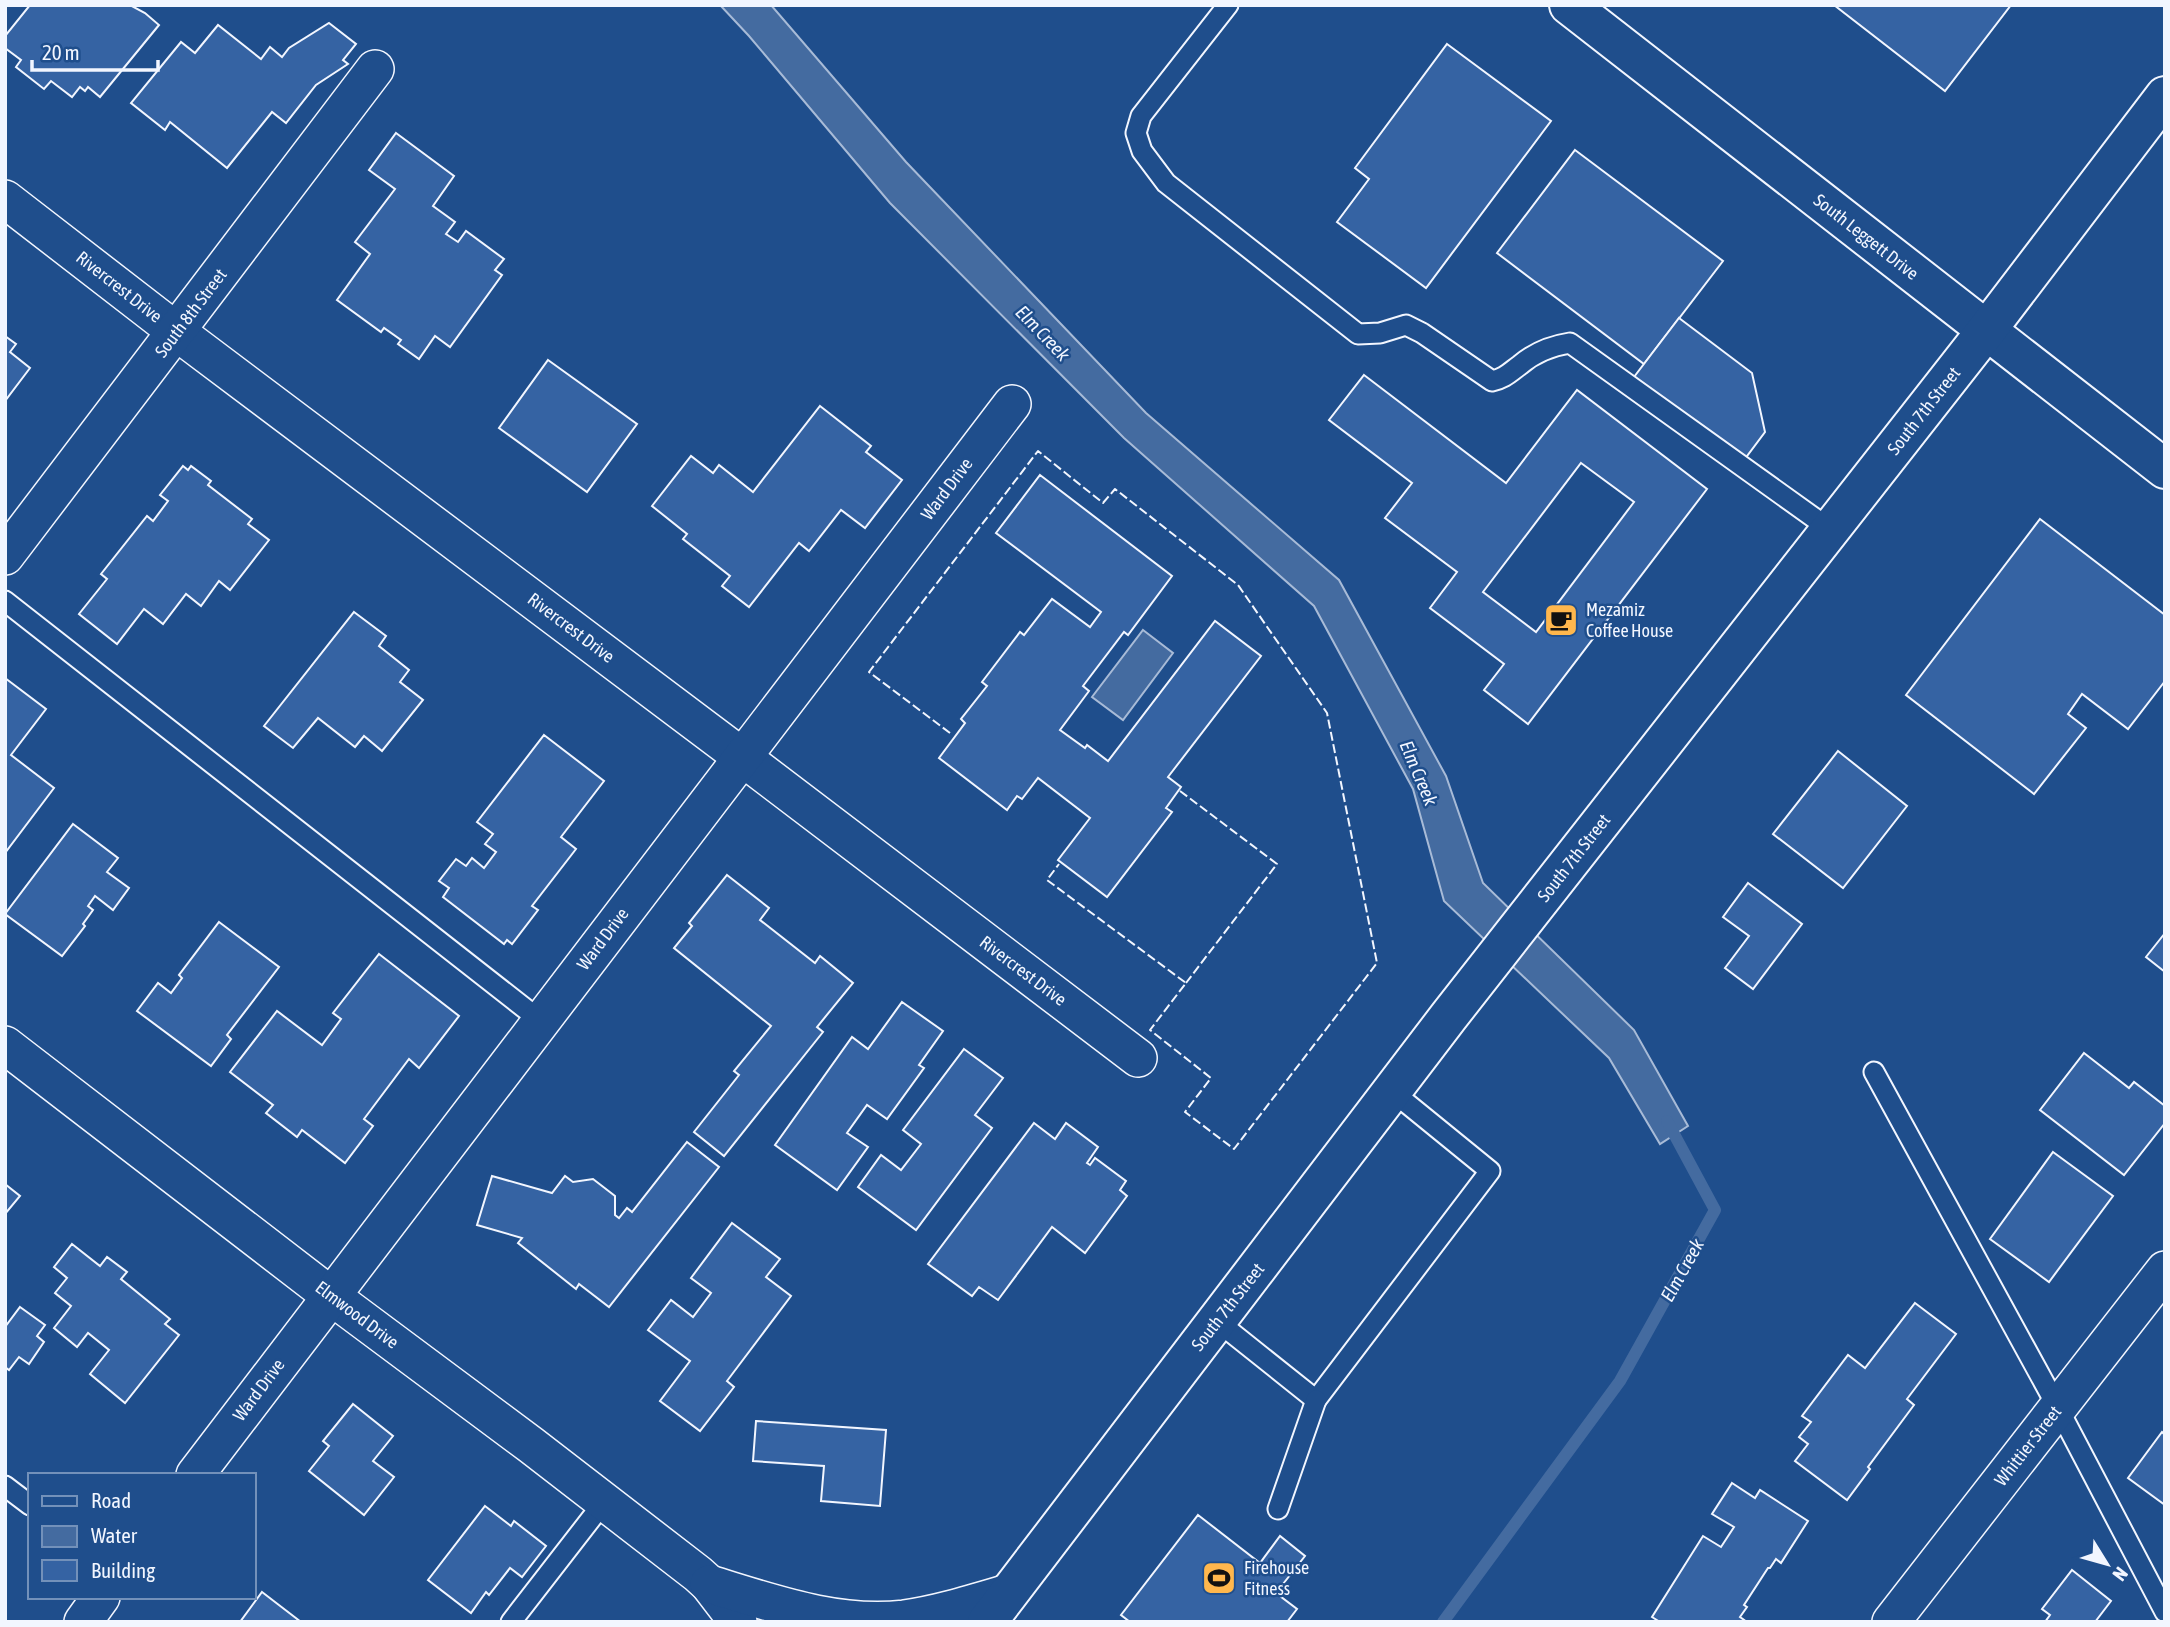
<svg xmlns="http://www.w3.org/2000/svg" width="2170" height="1627" font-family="'Asap Condensed',sans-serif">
<rect width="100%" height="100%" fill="#1f4e8c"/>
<g fill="#446ba0" stroke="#a8bbd7" stroke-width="2">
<polygon points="720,5 771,5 906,162 1146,413 1339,580 1446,776 1483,883 1634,1030 1688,1126 1660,1144 1609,1058 1444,901 1413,789 1314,606 1124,438 890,203 749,36"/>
<polygon points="1143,630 1173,653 1123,720 1092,697"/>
</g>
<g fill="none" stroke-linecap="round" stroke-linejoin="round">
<polyline stroke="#446ba0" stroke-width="12" points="1443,1622 1620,1381 1715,1210 1667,1121"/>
</g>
<g fill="#3563a3" stroke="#f2f6ff" stroke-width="2" fill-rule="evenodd">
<polygon points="30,5 130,5 145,13 159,25 100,97 88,87 85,91 80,87 72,97 51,81 44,89 16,67 21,60 5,48 5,36"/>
<polygon points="1834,5 2011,5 1945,91"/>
<polygon points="329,23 356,44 343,60 348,64 316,85 286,123 272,112 227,168 170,122 165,130 131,103 181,42 195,53 218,25 261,59 270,47 282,57 289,48"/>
<polygon points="1447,44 1551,121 1426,288 1337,222 1369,179 1355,168"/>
<polygon points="396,133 454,176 433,206 455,222 446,234 458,242 466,231 504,259 495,270 502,275 450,347 435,336 419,359 398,344 401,340 384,328 381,332 337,300 370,254 355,242 395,189 369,170"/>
<polygon points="1575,150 1723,261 1644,364 1497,253"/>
<polygon points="1679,318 1752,373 1765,432 1744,460 1634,377"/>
<polygon points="5,336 16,344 10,352 30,368 5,401"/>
<polygon points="548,360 637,424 587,492 499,428"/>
<path d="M1364 375 1506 483 1577 390 1707 489 1528 724 1484 690 1504 664 1430 608 1457 572 1385 518 1412 483 1329 420ZM1581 463 1634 502 1536 632 1483 592Z"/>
<polygon points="820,406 871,446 866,452 902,480 865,528 841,510 809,551 799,543 749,607 722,586 730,576 683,539 687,534 652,506 691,456 713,473 719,465 753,492"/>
<polygon points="183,466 188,470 191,466 211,481 208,485 252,519 248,524 269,540 230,590 219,581 201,606 186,594 163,624 144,609 117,644 79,614 107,579 101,574 147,516 153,521 168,501 160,495"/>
<polygon points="1040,475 1172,576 1128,635 1124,632 1083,686 1089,691 1060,730 1085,748 1087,745 1108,761 1215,621 1261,656 1168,777 1181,787 1166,808 1172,812 1107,897 1058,860 1090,818 1038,778 1022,799 1017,796 1007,810 939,758 965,723 961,719 987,686 982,682 1020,632 1024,635 1052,599 1090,627 1101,612 996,533"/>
<polygon points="2040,519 2165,615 2165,681 2128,729 2082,694 2068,714 2086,728 2034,794 1906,695"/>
<polygon points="354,612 386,636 379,646 409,670 400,682 423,700 382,751 364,736 355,747 318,718 293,748 264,726"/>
<polygon points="5,678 46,709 11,755 54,788 5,853"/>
<polygon points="544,735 604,781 561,837 576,849 532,906 538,910 512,944 507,940 504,944 443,897 449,888 439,881 456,859 466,866 472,858 484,868 496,852 485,844 493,834 477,822"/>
<polygon points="1838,751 1907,806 1843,888 1773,834"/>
<polygon points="73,824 118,858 107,872 129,888 113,910 95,896 88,906 93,910 83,924 85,926 62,956 5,914"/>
<polygon points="727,875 769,908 760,920 815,963 820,956 853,983 817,1027 823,1032 724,1156 694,1132 739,1075 734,1071 771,1026 674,948 692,926 689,923"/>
<polygon points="1748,883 1802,924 1753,989 1725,968 1749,936 1723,917"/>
<polygon points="219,922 279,967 227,1035 231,1039 211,1066 137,1011 158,983 171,993 182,978 179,975"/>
<polygon points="2165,933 2165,972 2146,957"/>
<polygon points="379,954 459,1016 419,1068 409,1059 364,1119 373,1126 345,1163 302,1130 297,1137 266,1113 273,1105 230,1072 277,1011 322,1045 341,1019 333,1013"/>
<polygon points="902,1002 943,1031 919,1065 924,1068 887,1119 867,1105 847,1133 868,1147 837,1190 775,1145 852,1037 868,1049"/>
<polygon points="964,1049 1003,1078 975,1115 992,1128 916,1230 858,1187 881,1155 901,1170 921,1144 903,1130"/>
<polygon points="2084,1053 2129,1088 2134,1082 2165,1106 2165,1123 2124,1175 2040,1110"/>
<polygon points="1034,1123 1055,1139 1066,1123 1098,1147 1087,1163 1090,1165 1095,1158 1126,1181 1120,1190 1127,1196 1085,1253 1052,1227 998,1300 979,1287 972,1296 928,1264"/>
<polygon points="687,1142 719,1167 609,1307 579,1284 576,1289 518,1243 522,1238 477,1225 492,1176 552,1193 565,1176 573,1182 593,1179 615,1196 615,1215 619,1218 627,1208 632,1212"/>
<polygon points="2053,1152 2113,1196 2049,1282 1990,1239"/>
<polygon points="5,1184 20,1196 5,1214"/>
<polygon points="732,1223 780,1259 766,1277 791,1296 727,1381 734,1387 700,1431 660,1401 690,1361 648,1330 671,1300 693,1317 711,1293 691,1278"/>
<polygon points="72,1244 100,1266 107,1257 127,1272 121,1279 170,1319 165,1324 179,1335 125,1403 90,1374 109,1350 88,1333 77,1347 54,1328 71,1306 55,1293 67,1278 54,1267"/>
<polygon points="1915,1303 1956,1334 1907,1399 1914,1405 1868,1467 1870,1469 1847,1500 1795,1461 1808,1444 1799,1437 1811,1422 1802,1416 1848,1355 1865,1368"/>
<polygon points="20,1307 45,1325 37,1336 44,1342 29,1364 19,1357 9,1370 5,1367 5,1327"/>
<polygon points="353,1404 393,1436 373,1461 394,1477 364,1515 309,1471 329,1446 323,1441"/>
<polygon points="756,1421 886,1430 880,1506 821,1501 824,1466 753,1461"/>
<polygon points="2162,1432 2165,1435 2165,1505 2128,1478"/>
<polygon points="1732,1483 1755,1498 1760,1490 1808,1521 1781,1563 1776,1559 1770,1568 1768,1568 1744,1605 1747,1607 1740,1617 1747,1622 1660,1622 1652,1617 1703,1536 1721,1547 1734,1527 1712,1514"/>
<polygon points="485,1506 511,1526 514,1521 546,1546 522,1577 510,1568 489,1595 486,1592 471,1613 428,1580"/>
<polygon points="1198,1515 1260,1563 1280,1536 1305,1556 1276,1593 1297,1609 1287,1622 1130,1622 1121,1615"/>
<polygon points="2072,1570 2111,1601 2095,1622 2045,1622 2050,1615 2042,1609"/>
<polygon points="262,1592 301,1622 240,1622"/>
</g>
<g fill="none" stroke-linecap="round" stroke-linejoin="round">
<g stroke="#f2f6ff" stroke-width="23">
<g id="lane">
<path d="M1228 5 1141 116 1136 133 1142 151 1166 183 1358 334 1380 333 1406 325 1422 333 1492 381C1505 378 1509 373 1520 365 1535 352 1551 346 1570 343L1831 530"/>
<polyline points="5,601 541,1021"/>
<polyline points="1874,1072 2058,1408 2165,1612"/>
<polyline points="1217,1321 1316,1400 1490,1171 1393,1092"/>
<polyline points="5,1486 30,1505"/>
<polyline points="1278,1509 1316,1400"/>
<polyline points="511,1622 604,1502"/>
</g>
</g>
<g stroke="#f2f6ff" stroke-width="40">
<g id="street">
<polyline points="5,199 177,332 742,757 1138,1058"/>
<polyline points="5,556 375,69"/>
<polyline points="5,1045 331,1296 531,1445 698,1574 709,1584 738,1622"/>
<polyline points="195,1475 1012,404"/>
<path d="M709 1584C772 1603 837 1627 904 1619 939 1614 974 1603 1008 1593"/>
<polyline points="83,1622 101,1597"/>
<polyline points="1891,1622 2165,1270"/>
</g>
</g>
<g stroke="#f2f6ff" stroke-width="42">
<g id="secondary">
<polyline points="1569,5 2165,469"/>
<polyline points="987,1622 1449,1016 1986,331 2165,96"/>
</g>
</g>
<use href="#lane" stroke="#1f4e8c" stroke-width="19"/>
<use href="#street" stroke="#1f4e8c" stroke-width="37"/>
<use href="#secondary" stroke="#1f4e8c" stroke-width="38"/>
<g stroke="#f2f6ff" stroke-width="2" stroke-dasharray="9 3.5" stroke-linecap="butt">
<polyline points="950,733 869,672 1038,451 1103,503 1115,489 1238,585 1327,713 1377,963 1234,1149 1185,1112 1211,1078 1150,1030 1186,983 1047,880 1059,864"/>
<polyline points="1180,791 1277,864 1186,983"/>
</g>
</g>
<defs>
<g id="cafe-square" transform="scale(1.75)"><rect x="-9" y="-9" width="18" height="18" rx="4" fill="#ffb74d" stroke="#1f4e8c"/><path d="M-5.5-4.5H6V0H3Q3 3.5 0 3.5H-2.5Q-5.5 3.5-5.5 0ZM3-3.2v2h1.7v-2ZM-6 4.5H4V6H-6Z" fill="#111"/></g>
<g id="stadium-square" transform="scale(1.75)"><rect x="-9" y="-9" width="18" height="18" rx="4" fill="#ffb74d" stroke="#1f4e8c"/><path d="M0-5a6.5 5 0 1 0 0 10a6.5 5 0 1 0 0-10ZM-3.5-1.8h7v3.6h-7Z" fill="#111"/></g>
</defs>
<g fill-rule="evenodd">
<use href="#cafe-square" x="1561" y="620"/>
<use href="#stadium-square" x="1219" y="1578"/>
</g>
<g text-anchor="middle" stroke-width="5" stroke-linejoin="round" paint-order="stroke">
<g font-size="18" fill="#f2f6ff" stroke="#1f4e8c">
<text transform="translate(1866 237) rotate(38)" y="6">South Leggett Drive</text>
<text transform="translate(119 287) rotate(38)" y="6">Rivercrest Drive</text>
<text transform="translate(191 313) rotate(-53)" y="6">South 8th Street</text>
<text transform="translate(1924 411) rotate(-52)" y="6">South 7th Street</text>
<text transform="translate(947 489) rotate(-53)" y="6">Ward Drive</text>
<text transform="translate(571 628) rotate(37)" y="6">Rivercrest Drive</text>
<text transform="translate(1574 858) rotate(-52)" y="6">South 7th Street</text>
<text transform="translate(603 939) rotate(-53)" y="6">Ward Drive</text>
<text transform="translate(1023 971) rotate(37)" y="6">Rivercrest Drive</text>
<text transform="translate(1228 1307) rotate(-52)" y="6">South 7th Street</text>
<text transform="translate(357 1315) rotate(37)" y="6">Elmwood Drive</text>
<text transform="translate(259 1390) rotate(-53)" y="6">Ward Drive</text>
<text transform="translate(2028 1446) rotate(-52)" y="6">Whittier Street</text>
</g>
<g font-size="18" fill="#f2f6ff" stroke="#1f4e8c" text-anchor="start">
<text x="1586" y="616">Mezamiz<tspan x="1586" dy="21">Coffee House</tspan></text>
<text x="1244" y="1574">Firehouse<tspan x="1244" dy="21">Fitness</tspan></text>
</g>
<g font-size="19" font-style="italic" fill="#f2f6ff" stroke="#1f4e8c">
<text transform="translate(1043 333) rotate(46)" y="7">Elm Creek</text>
<text transform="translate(1419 773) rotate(67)" y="7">Elm Creek</text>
<text transform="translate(1682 1270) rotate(-61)" y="7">Elm Creek</text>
</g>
</g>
<rect width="2170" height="1627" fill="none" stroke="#f2f6ff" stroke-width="14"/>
<rect x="28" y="1473" width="228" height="126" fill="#1f4e8c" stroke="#7391ba" stroke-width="2"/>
<rect x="42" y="1496" width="35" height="10" fill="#1f4e8c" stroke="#7391ba" stroke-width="2"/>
<text x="91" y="1508" font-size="21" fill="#f2f6ff">Road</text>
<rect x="42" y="1526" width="35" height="21" fill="#446ba0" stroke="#7391ba" stroke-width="2"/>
<text x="91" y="1543" font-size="21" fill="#f2f6ff">Water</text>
<rect x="42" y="1560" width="35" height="21" fill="#3563a3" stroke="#7391ba" stroke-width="2"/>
<text x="91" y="1578" font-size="21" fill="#f2f6ff">Building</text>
<g transform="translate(2107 1564) rotate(127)" stroke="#1f4e8c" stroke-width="5" paint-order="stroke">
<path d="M0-5L12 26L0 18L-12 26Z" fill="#f2f6ff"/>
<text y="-10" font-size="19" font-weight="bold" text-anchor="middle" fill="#f2f6ff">N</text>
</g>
<path d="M32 60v10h126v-10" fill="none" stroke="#f2f6ff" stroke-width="3.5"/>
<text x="42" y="60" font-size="21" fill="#f2f6ff" stroke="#1f4e8c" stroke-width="5" paint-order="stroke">20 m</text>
</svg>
